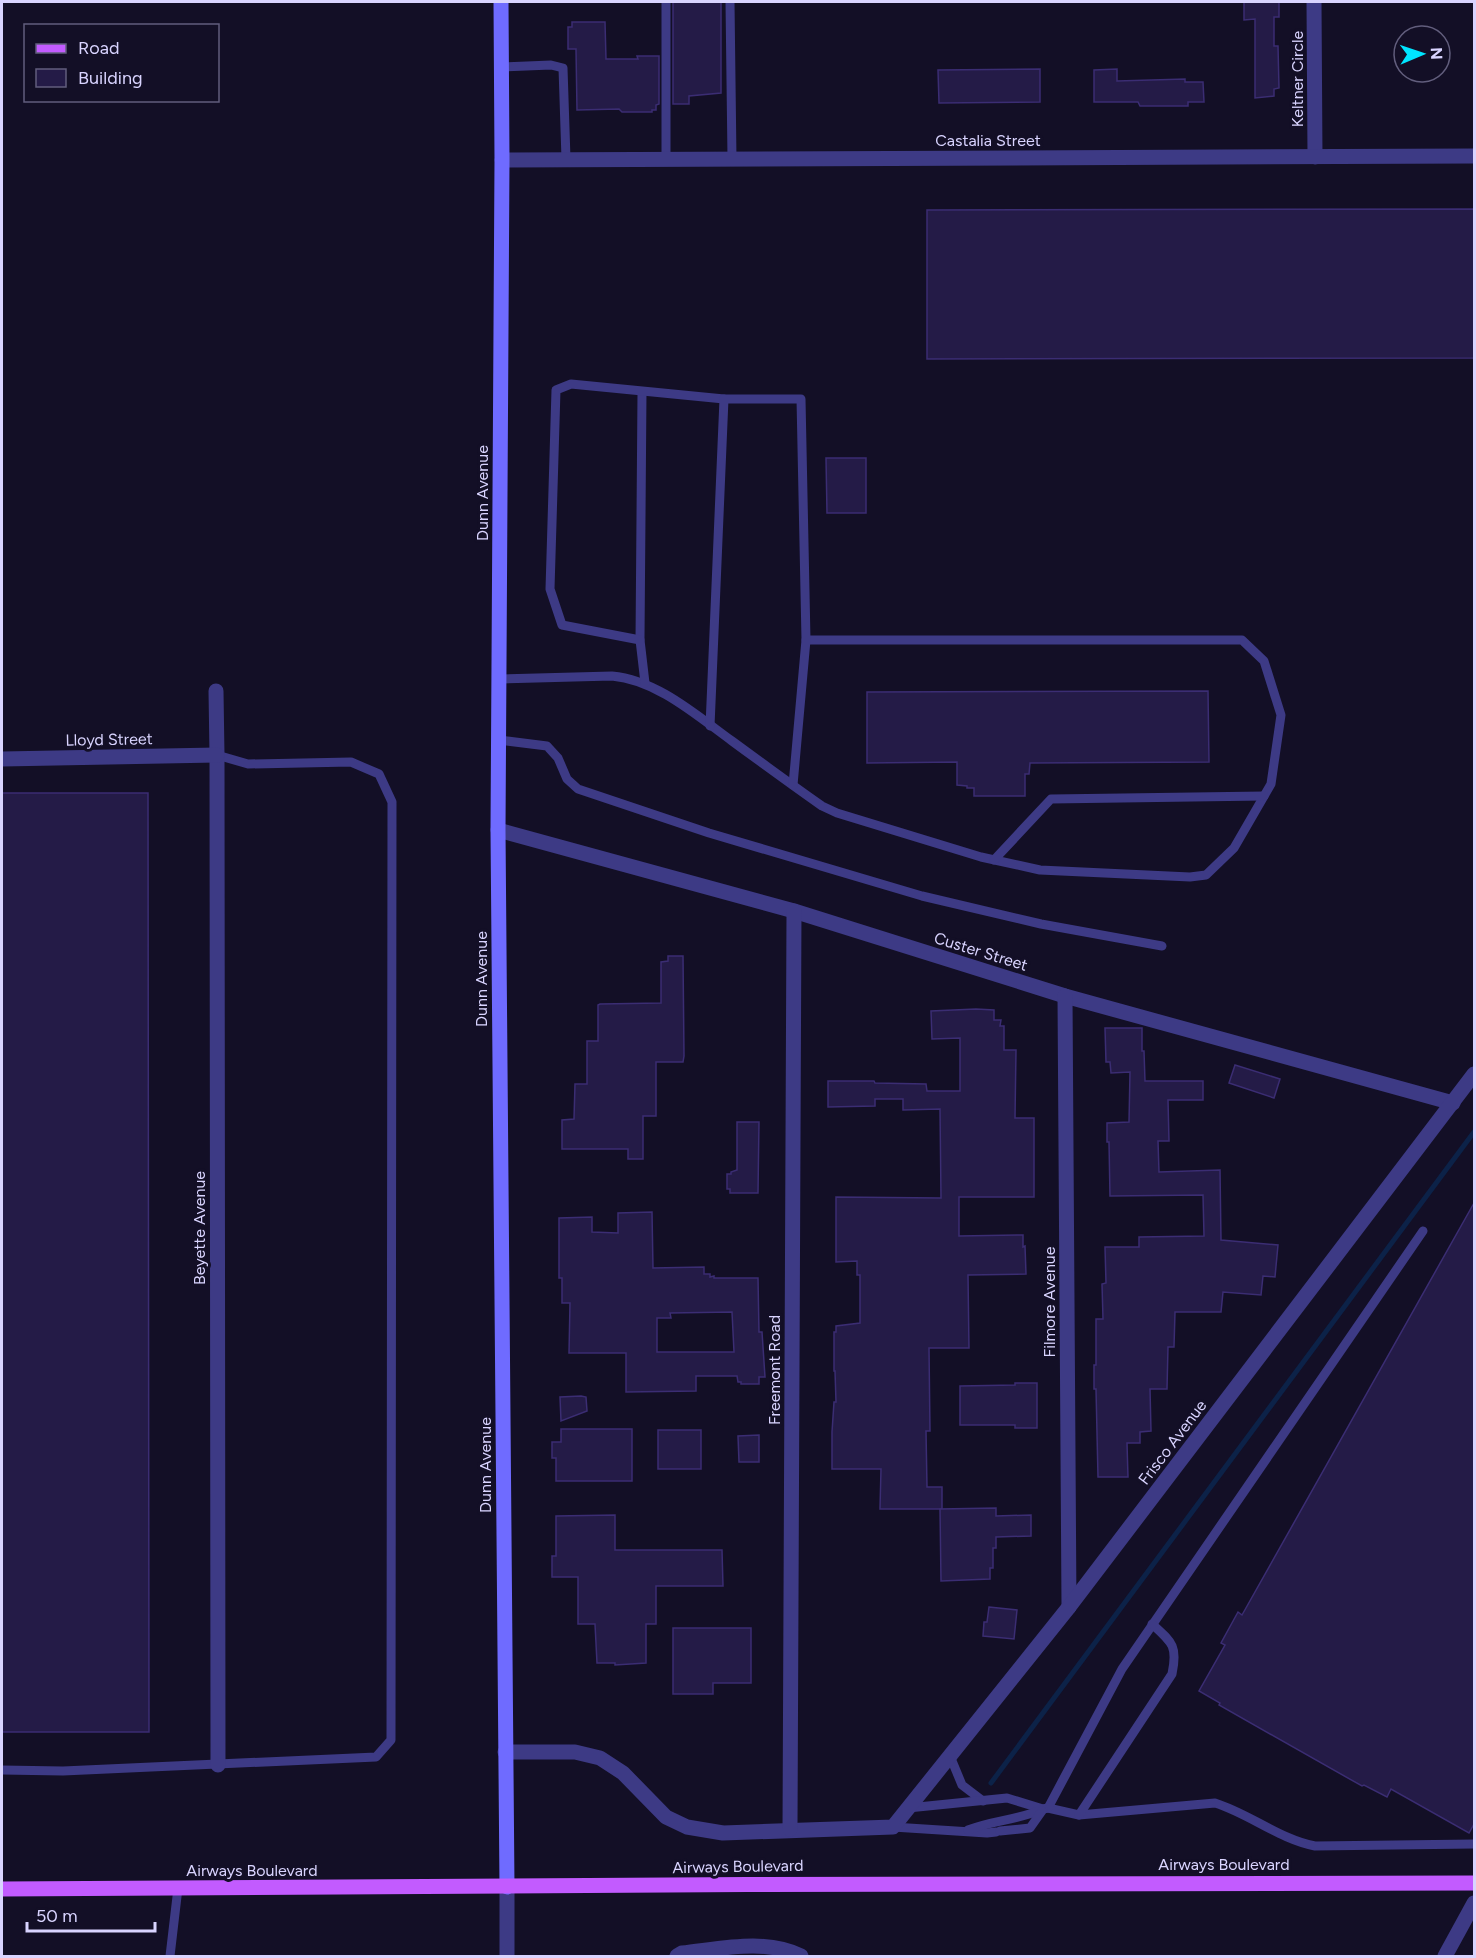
<svg xmlns="http://www.w3.org/2000/svg" width="1476" height="1958" font-family="Figtree,sans-serif">
<rect width="100%" height="100%" fill="#130f26"/>
<g fill="none" stroke-linecap="round" stroke-linejoin="round">
<polyline stroke="#0c2248" stroke-width="5" points="991,1783 1474,1132"/>
</g>
<g fill="#241b47" stroke="#3b2d73" stroke-width="1.5" fill-rule="evenodd">
<polygon points="673,2 721,2 721,93 689,96 689,104 673,104"/>
<polygon points="1244,2 1279,2 1279,17 1274,17 1274,46 1278,46 1279,88 1274,89 1274,96 1255,98 1255,19 1244,20"/>
<polygon points="572,22 605,22 606,59 638,59 637,56 659,56 659,104 656,105 656,110 652,110 652,112 622,112 619,109 577,110 576,49 568,49 568,27 572,27"/>
<polygon points="1040,69 1040,102 939,103 938,70"/>
<polygon points="1117,69 1117,81 1185,79 1185,82 1203,82 1204,102 1188,102 1188,106 1140,106 1138,102 1094,102 1094,70"/>
<polygon points="1474,209 1474,358 927,359 927,210"/>
<polygon points="826,458 866,458 866,513 827,513"/>
<polygon points="1208,691 1209,762 1030,763 1029,774 1025,774 1025,796 974,796 974,788 967,788 967,786 957,785 957,762 867,763 867,692"/>
<polygon points="2,793 148,793 149,1732 2,1732"/>
<polygon points="668,956 683,956 684,1056 683,1062 656,1062 656,1116 643,1116 643,1159 628,1159 628,1149 562,1149 562,1120 574,1119 575,1084 587,1084 587,1041 598,1041 598,1005 600,1004 661,1003 661,962 668,961"/>
<polygon points="976,1009 994,1010 994,1020 1001,1020 1000,1026 1004,1026 1004,1050 1016,1050 1015,1118 1034,1118 1034,1197 959,1197 959,1236 1023,1235 1023,1247 1025,1246 1026,1274 968,1275 969,1348 929,1348 930,1431 926,1431 927,1487 942,1487 942,1509 880,1509 881,1469 832,1469 832,1432 834,1402 836,1402 835,1371 834,1371 834,1332 836,1332 836,1326 860,1323 860,1275 857,1275 857,1261 836,1262 836,1197 941,1198 940,1109 903,1110 903,1099 875,1099 875,1106 828,1107 828,1081 874,1081 875,1083 926,1084 927,1091 960,1091 960,1038 932,1039 931,1011"/>
<polygon points="1105,1028 1142,1028 1142,1051 1144,1051 1145,1081 1203,1081 1203,1100 1168,1100 1169,1141 1158,1141 1159,1172 1220,1170 1221,1240 1278,1245 1275,1277 1263,1276 1261,1295 1223,1292 1221,1312 1175,1312 1174,1347 1168,1347 1167,1389 1150,1389 1151,1431 1140,1432 1140,1443 1127,1443 1128,1477 1098,1477 1096,1389 1094,1389 1094,1365 1096,1365 1096,1319 1103,1319 1102,1284 1106,1283 1105,1247 1139,1247 1139,1237 1204,1236 1203,1195 1110,1196 1109,1142 1107,1142 1107,1123 1129,1122 1130,1072 1111,1073 1110,1062 1106,1062"/>
<polygon points="1235,1065 1280,1079 1274,1098 1229,1083"/>
<polygon points="737,1122 759,1122 758,1193 730,1193 730,1189 727,1189 727,1174 731,1174 731,1172 737,1170"/>
<polygon points="1474,1203 1474,1824 1469,1833 1391,1789 1387,1797 1364,1785 1362,1786 1219,1705 1220,1703 1199,1691 1225,1645 1221,1643 1238,1612 1242,1615"/>
<path d="M652 1212 653 1268 704 1267V1274H710V1277L714 1276V1278H758L759 1332H762L765 1377H759V1384H741V1382H738L737 1376H696V1391L626 1392V1353H569L570 1303H562V1278H559V1218L592 1217V1232L618 1233V1213ZM732 1312 734 1352H657V1318H671L670 1313Z"/>
<polygon points="1015,1383 1037,1383 1037,1428 1015,1428 1015,1425 960,1425 960,1386 1015,1385"/>
<polygon points="581,1396 586,1397 587,1411 561,1421 560,1397"/>
<polygon points="561,1429 632,1429 632,1481 556,1481 556,1458 552,1458 552,1442 561,1442"/>
<rect x="658" y="1430" width="43" height="39"/>
<polygon points="759,1435 759,1462 739,1462 738,1436"/>
<polygon points="996,1508 996,1516 1031,1515 1031,1536 996,1537 996,1548 993,1548 993,1568 990,1568 990,1579 941,1581 940,1509"/>
<polygon points="615,1515 615,1550 722,1550 723,1586 656,1586 656,1624 646,1624 646,1663 615,1665 615,1663 597,1663 595,1624 578,1624 578,1577 552,1577 552,1556 556,1556 556,1516"/>
<polygon points="989,1607 1017,1610 1014,1639 983,1636 984,1622 987,1622"/>
<polygon points="673,1628 751,1628 751,1683 713,1683 713,1694 673,1694"/>
</g>
<g fill="none" stroke-linecap="round" stroke-linejoin="round">
<g stroke="#3d3a85" stroke-width="9">
<polyline points="666,2 666,159"/>
<polyline points="730,2 732,159"/>
<polyline points="501,67 551,65 563,68 566,159"/>
<polyline points="640,640 642,392"/>
<path d="M499 679 612 676C657 680 696 715 732 741 762 763 792 785 822 806L837 813 981 857 1040 870 1190 877 1206 875 1234 848 1271 784 1281 715 1264 661 1242 640H806"/>
<polyline points="645,683 640,640 562,625 550,589 556,390 571,384 724,399"/>
<polyline points="710,726 724,399 801,399 806,640 793,785"/>
<polyline points="499,740 547,746 558,758 567,779 578,789 709,833 922,896 1041,924 1162,946"/>
<polyline points="994,860 1051,799 1264,796"/>
<polyline points="950,1756 962,1785 983,1801"/>
<polyline points="2,1770 63,1771 376,1757 391,1740 392,802 379,774 351,762 248,764 217,755"/>
<path d="M908 1808 1007 1798 1043 1809 1048 1808 1079 1815 1215 1803C1250 1814 1279 1839 1315 1846L1474 1844"/>
<polyline points="1048,1808 1122,1669 1423,1231"/>
<path d="M1079 1815 1172 1674C1178 1646 1172 1642 1152 1624"/>
<polyline points="893,1827 987,1833 996,1832"/>
<path d="M968 1830C993 1820 1019 1820 1043 1809"/>
<polyline points="1000,1831 1030,1828 1042,1811"/>
<polyline points="170,1956 178,1888"/>
</g>
<g stroke="#3d3a85" stroke-width="15">
<polyline points="1314,2 1315,157"/>
<polyline points="216,691 217,755 218,1765"/>
<polyline points="2,759 217,755"/>
<polyline points="498,830 794,911 1065,996 1453,1103"/>
<polyline points="1065,996 1069,1607"/>
<polyline points="505,1752 575,1752 600,1758 623,1773 666,1817 687,1827 723,1833 893,1827 1069,1607 1474,1074"/>
<polyline points="790,1829 794,911"/>
<path d="M677 1956 682 1953C720 1949 765 1938 801 1956"/>
<polyline points="1445,1956 1474,1903"/>
</g>
<g stroke="#3d3a85" stroke-width="15">
<polyline points="502,160 1474,156"/>
<polyline points="507,1887 507,1956"/>
</g>
<polyline stroke="#6f6bff" stroke-width="15" points="501,2 502,160 498,830 507,1887"/>
<path stroke="#c25bff" stroke-width="15" d="M2 1889C493 1887 983 1881 1474 1883"/>
</g>
<g text-anchor="middle" stroke-width="6" stroke-linejoin="round" paint-order="stroke">
<g font-size="16" fill="#d9d4ff" stroke="#130f26">
<text transform="translate(1297 79) rotate(-90)" y="6">Keltner Circle</text>
<text x="988" y="146">Castalia Street</text>
<text transform="translate(482 493) rotate(-90)" y="6">Dunn Avenue</text>
<text transform="translate(109 739) rotate(-1)" y="6">Lloyd Street</text>
<text transform="translate(981 951) rotate(17)" y="6">Custer Street</text>
<text transform="translate(481 979) rotate(-90)" y="6">Dunn Avenue</text>
<text transform="translate(199 1228) rotate(-90)" y="6">Beyette Avenue</text>
<text transform="translate(1049 1302) rotate(-90)" y="6">Filmore Avenue</text>
<text transform="translate(774 1370) rotate(-90)" y="6">Freemont Road</text>
<text transform="translate(1172 1442) rotate(-53)" y="6">Frisco Avenue</text>
<text transform="translate(485 1465) rotate(-90)" y="6">Dunn Avenue</text>
<text x="1224" y="1870">Airways Boulevard</text>
<text transform="translate(738 1866) rotate(-1)" y="6">Airways Boulevard</text>
<text x="252" y="1876">Airways Boulevard</text>
</g>
</g>
<rect width="1476" height="1958" fill="none" stroke="#d9d4ff" stroke-width="6"/>
<rect x="24" y="24" width="195" height="78" fill="#130f26" stroke="#625e7d" stroke-width="1.5"/>
<rect x="36" y="44" width="30" height="9" fill="#c25bff" stroke="#625e7d" stroke-width="1.5"/>
<text x="78" y="54" font-size="18" fill="#d9d4ff">Road</text>
<rect x="36" y="69" width="30" height="18" fill="#241b47" stroke="#625e7d" stroke-width="1.5"/>
<text x="78" y="84" font-size="18" fill="#d9d4ff">Building</text>
<g transform="translate(1422 54) rotate(88)"><circle r="28" fill="#130f26" stroke="#625e7d" stroke-width="1.5"/>
<path d="M0-4.5L10 22L0 15L-10 22Z" fill="#00e5ff"/>
<text y="-9" font-size="16" font-weight="bold" text-anchor="middle" fill="#d9d4ff">N</text>
</g>
<path d="M27 1922v9h128v-9" fill="none" stroke="#d9d4ff" stroke-width="3"/>
<text x="36" y="1922" font-size="18" fill="#d9d4ff" stroke="#130f26" stroke-width="4.5" paint-order="stroke">50 m</text>
</svg>
